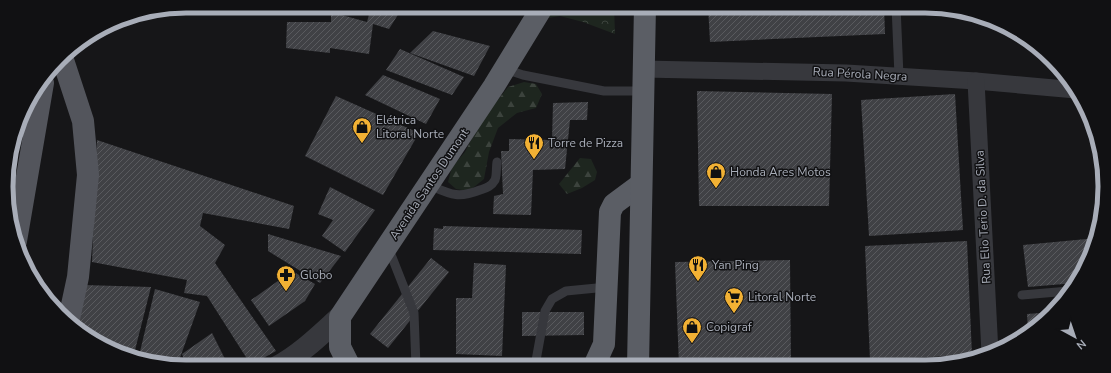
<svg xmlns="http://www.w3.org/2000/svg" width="1111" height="373" font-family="'Nunito Sans',sans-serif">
<defs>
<pattern id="forest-firs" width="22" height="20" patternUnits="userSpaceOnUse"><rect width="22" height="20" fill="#1e261f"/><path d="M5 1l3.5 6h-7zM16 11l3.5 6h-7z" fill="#3c433d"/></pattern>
<pattern id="park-crowns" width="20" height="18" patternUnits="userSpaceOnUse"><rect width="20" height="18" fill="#1e261f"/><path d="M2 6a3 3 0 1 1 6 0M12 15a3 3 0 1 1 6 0" fill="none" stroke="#3c433d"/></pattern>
<pattern id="building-hatch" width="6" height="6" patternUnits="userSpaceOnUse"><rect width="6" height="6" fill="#404145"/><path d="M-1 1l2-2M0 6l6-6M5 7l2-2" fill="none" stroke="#595a5e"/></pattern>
</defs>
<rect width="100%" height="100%" fill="#161618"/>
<g fill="url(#forest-firs)">
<polygon points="524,82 536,84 542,94 536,108 517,113 498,128 489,152 484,179 469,191 456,189 448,182 452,167 465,152 479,124 508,87"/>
<polygon points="580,158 591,159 597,172 595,180 582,188 567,194 559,184"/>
</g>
<polygon fill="url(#park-crowns)" points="545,6 614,6 615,34 583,22 560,16 536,20"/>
<g fill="url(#building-hatch)">
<polygon points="708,6 884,6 885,34 710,42"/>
<polygon points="371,7 399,13 389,29 373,24 369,54 330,48 330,53 286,48 287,22 331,22 331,12 367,22"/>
<polygon points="433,31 490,46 474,76 410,53"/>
<polygon points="400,49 464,77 452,95 386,70"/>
<polygon points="383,75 440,99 426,124 365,95"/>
<polygon points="697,91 832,94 829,206 699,206"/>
<polygon points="955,94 963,230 869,236 861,100"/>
<polygon points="336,96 419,133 383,195 305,156"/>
<polygon points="588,102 587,120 570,120 565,169 533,170 531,215 493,214 494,196 503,194 501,151 509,151 509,139 552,140 553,103"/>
<polygon points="97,140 294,206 289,229 203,213 200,226 225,245 215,263 276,351 251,365 207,296 184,293 187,280 92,262"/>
<polygon points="330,187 375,210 345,252 322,236 333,220 318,214"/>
<polygon points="443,226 582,230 581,254 433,250 434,228 443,229"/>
<polygon points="268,234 341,256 320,283 268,251"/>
<polygon points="1097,238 1081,277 1076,283 1028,287 1023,245"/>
<polygon points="967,241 972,355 870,360 865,246"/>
<polygon points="431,258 449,272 388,348 370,334"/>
<polygon points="790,260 791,366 679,366 675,262"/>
<polygon points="474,263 506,265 502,356 456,354 456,298 472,298"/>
<polygon points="292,271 315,284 305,301 269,326 251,300"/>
<polygon points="84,285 151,287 133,358 86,336 77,328"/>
<polygon points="155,289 200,302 177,366 138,360"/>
<polygon points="522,312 584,312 584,335 522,336"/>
<polygon points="1052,312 1044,322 1028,332 1027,314"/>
<polygon points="212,333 229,367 187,367 182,354"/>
</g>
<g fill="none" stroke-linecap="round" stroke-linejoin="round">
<g stroke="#37383d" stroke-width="9">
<polyline points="896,6 899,76"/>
<polyline points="505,69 523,75 604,91 643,91"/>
<path d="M429 185C450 194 457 199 480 190 486 188 491 187 495 180 497 175 496 167 497 162"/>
<polyline points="388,247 414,313 416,367"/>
<polyline points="1022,295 1069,291"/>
<polyline points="535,366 545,311 552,299 566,291 607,287"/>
</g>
<g stroke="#37383d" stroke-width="17">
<polyline points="643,69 846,73 976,81 1076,90"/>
<polyline points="976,81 990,353"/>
</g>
<path stroke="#37383d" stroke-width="22" d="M277 367C301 354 320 335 340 317"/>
<g stroke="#53555c" stroke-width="22">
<polyline points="62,57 83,121 88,175 78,277 69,319"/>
<polyline points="16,241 43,83"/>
</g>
<g stroke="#5b5e65" stroke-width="22">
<polyline points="594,366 604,344 610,212 614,204 641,184"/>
<polyline points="638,366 645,6"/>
<polyline points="350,367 340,347 340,317 494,86 543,6"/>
</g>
</g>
<defs>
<g id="shop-pin" transform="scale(1)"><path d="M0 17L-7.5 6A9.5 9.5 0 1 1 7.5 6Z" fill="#f2b134" stroke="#111113"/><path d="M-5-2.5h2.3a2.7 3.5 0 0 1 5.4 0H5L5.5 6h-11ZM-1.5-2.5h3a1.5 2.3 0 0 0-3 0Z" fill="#111"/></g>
<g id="restaurant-pin" transform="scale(1)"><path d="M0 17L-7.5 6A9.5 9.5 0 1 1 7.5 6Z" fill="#f2b134" stroke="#111113"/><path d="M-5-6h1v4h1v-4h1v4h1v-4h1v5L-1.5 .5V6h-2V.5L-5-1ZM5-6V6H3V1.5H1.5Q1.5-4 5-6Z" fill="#111"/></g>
<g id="pharmacy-pin" transform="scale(1)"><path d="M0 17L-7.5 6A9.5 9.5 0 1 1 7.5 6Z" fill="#f2b134" stroke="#111113"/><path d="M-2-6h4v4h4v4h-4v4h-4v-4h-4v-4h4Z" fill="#111"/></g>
<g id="supermarket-pin" transform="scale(1)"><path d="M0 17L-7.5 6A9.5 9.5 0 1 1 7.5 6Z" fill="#f2b134" stroke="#111113"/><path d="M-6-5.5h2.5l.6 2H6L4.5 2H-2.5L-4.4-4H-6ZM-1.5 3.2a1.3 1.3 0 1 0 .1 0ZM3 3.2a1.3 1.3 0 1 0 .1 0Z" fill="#111"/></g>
</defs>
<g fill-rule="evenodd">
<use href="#shop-pin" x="362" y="127"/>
<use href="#restaurant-pin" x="534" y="143"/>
<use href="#shop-pin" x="716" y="172"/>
<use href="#restaurant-pin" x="698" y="265"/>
<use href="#pharmacy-pin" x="286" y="275"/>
<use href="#supermarket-pin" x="734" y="297"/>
<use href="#shop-pin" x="692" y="327"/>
</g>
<g text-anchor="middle" stroke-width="3" stroke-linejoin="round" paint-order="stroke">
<g font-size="12" fill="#a8adb8" stroke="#111113">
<text transform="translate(860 74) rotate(3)" y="4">Rua Pérola Negra</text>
<text transform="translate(429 184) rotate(-56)" y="4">Avenida Santos Dumont</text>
<text transform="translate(983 217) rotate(-93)" y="4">Rua Elio Terio D. da Silva</text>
</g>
<g font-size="12" fill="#a8adb8" stroke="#111113" text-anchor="start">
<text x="376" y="124">Elétrica<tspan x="376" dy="14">Litoral Norte</tspan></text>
<text x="548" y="147">Torre de Pizza</text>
<text x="730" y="176">Honda Ares Motos</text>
<text x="712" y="269">Yan Ping</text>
<text x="300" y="279">Globo</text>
<text x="748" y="301">Litoral Norte</text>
<text x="706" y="331">Copigraf</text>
</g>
</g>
<path d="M0 0H1111V373H0ZM186 13H925A173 173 0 0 1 1098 186V187A173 173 0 0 1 925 360H186A173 173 0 0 1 13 187V186A173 173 0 0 1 186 13Z" fill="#111113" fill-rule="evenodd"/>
<path fill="none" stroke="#a8adb8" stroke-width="5" d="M186 13H925A173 173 0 0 1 1098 186V187A173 173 0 0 1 925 360H186A173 173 0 0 1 13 187V186A173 173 0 0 1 186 13Z"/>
<g transform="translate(1075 337) rotate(140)" stroke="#111113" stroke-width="3" paint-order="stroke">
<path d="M0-3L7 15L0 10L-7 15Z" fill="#a8adb8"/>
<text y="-6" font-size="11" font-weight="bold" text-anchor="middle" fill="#a8adb8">N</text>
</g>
</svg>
